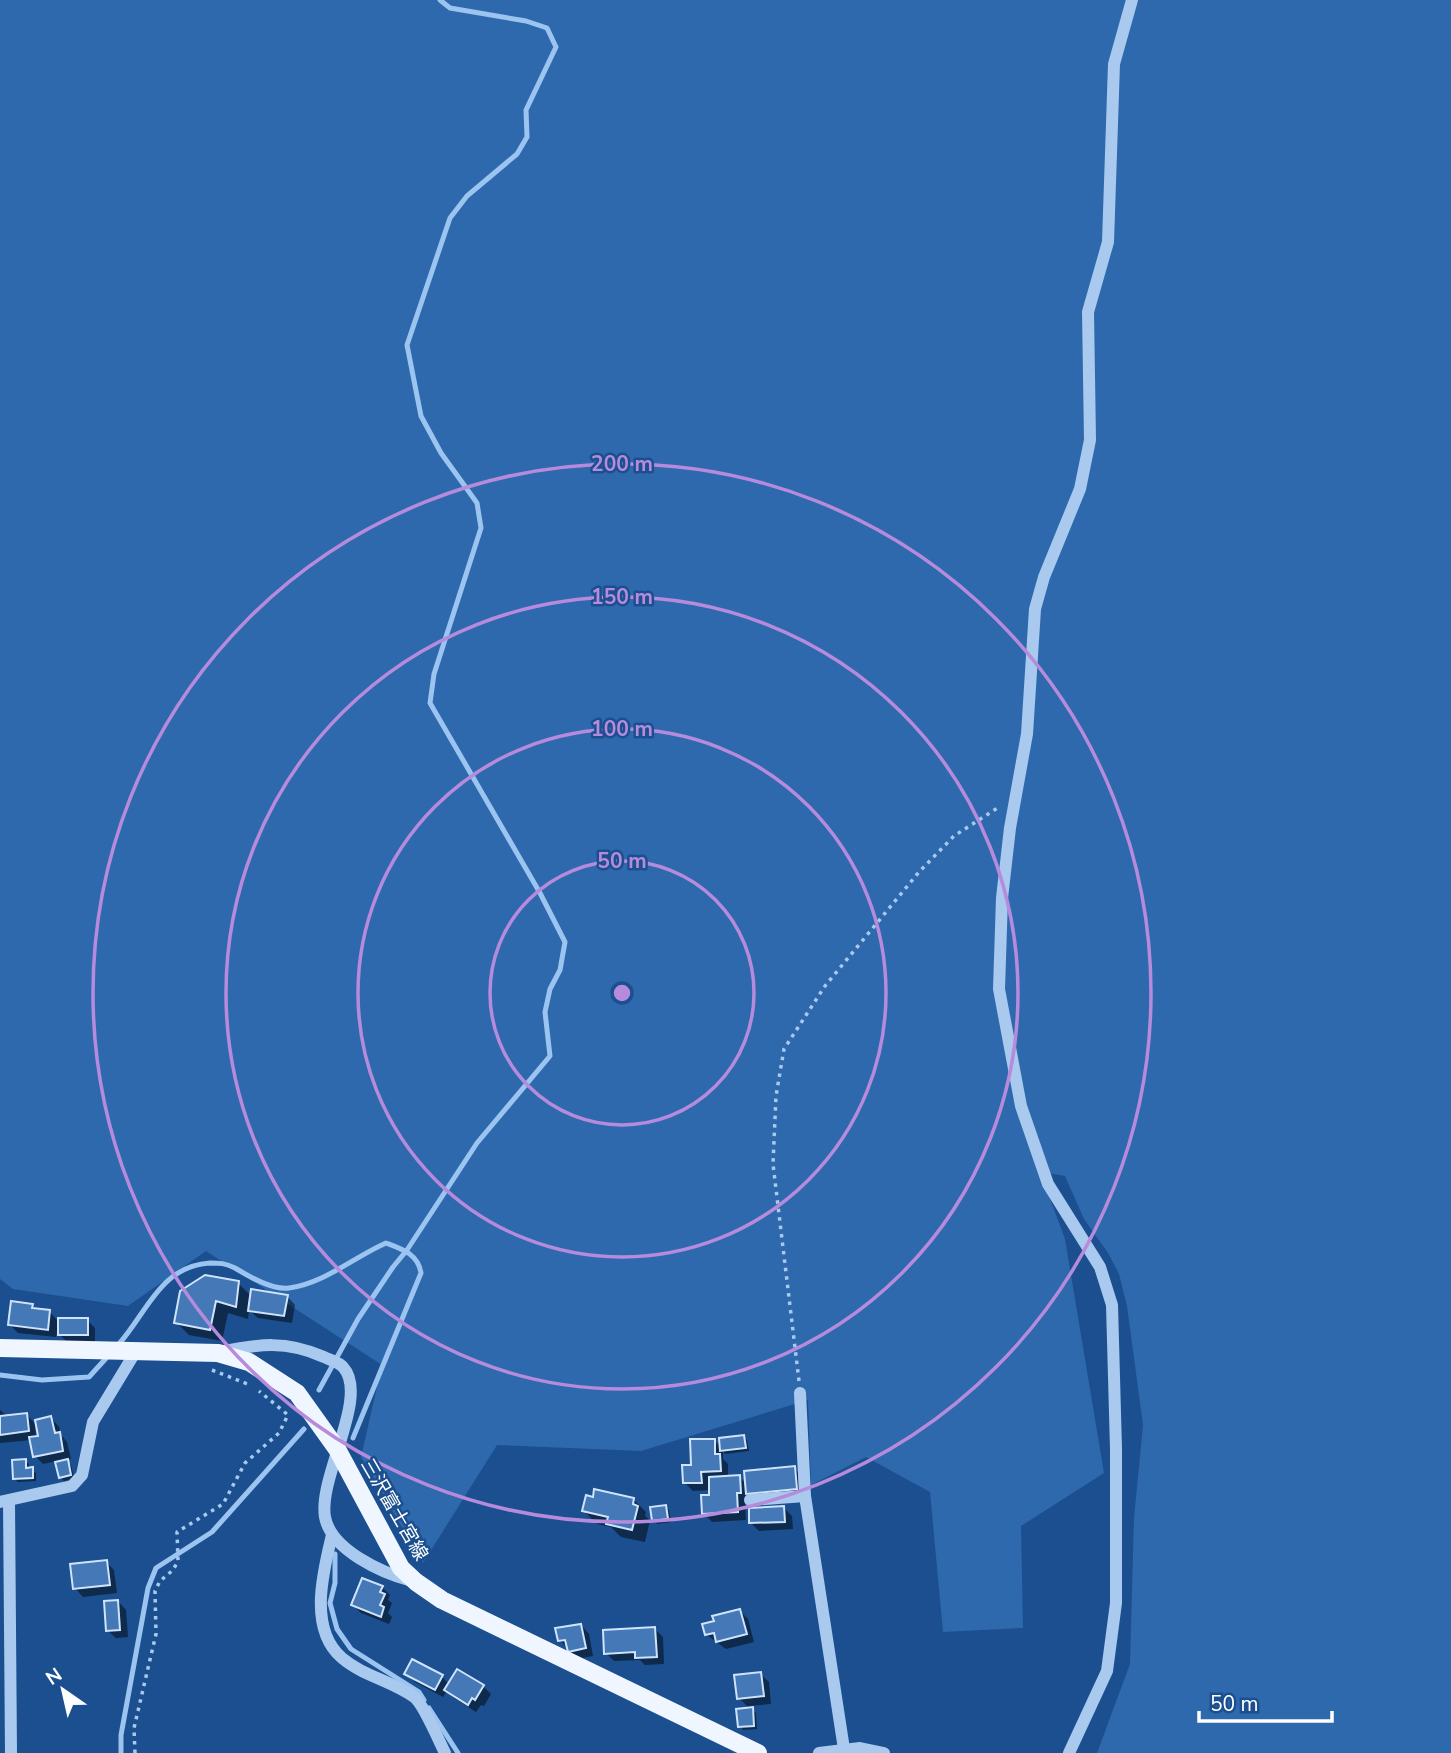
<svg xmlns="http://www.w3.org/2000/svg" width="1451" height="1753" font-family="'Nunito Sans','Noto Sans JP',sans-serif">
<rect width="100%" height="100%" fill="#1b4f8f"/>
<polygon fill="#2e69ad" points="0,0 1451,0 1451,1753 1097,1753 1130,1664 1134,1518 1143,1425 1127,1306 1119,1274 1108,1253 1084,1219 1065,1176 1040,1172 1065,1239 1104,1473 1021,1526 1023,1628 943,1632 930,1492 866,1457 811,1485 808,1400 641,1451 497,1445 423,1563 361,1457 382,1365 206,1251 128,1306 13,1289 0,1279"/>
<g fill="#0007">
<polygon points="238,1283 252,1297 287,1296 295,1305 292,1323 258,1318 249,1310 248,1319 228,1313 222,1341 189,1335 176,1322"/>
<polygon points="32,1306 37,1311 50,1312 57,1320 87,1320 95,1328 95,1343 68,1343 57,1332 56,1337 18,1333 10,1325"/>
<polygon points="0,1410 7,1416 27,1415 37,1426 35,1426 36,1438 40,1437 51,1418 59,1427 61,1435 67,1442 71,1459 66,1460 71,1465 74,1478 64,1481 60,1477 57,1461 43,1464 35,1456 32,1440 0,1443"/>
<polygon points="744,1437 747,1440 749,1451 725,1454 723,1451 723,1459 728,1464 728,1477 739,1477 747,1484 794,1468 802,1476 804,1496 756,1501 748,1493 749,1501 745,1501 746,1520 712,1522 704,1514 711,1496 711,1490 693,1491 684,1482 692,1467 714,1440 721,1447"/>
<polygon points="25,1461 29,1464 29,1469 36,1473 36,1481 18,1482 15,1479"/>
<polygon points="633,1499 646,1512 645,1516 650,1520 645,1542 621,1537 611,1527 597,1524 584,1511"/>
<polygon points="666,1507 669,1510 671,1522 657,1524 654,1520"/>
<polygon points="784,1508 792,1516 793,1529 759,1531 751,1523"/>
<polygon points="106,1562 114,1570 117,1593 83,1597 75,1588"/>
<polygon points="382,1587 390,1595 388,1600 392,1603 388,1613 392,1617 389,1624 361,1613 353,1605"/>
<polygon points="118,1601 126,1610 128,1637 116,1638 107,1630"/>
<polygon points="740,1611 748,1619 754,1642 726,1649 707,1635"/>
<polygon points="581,1625 589,1634 593,1656 577,1659 560,1640"/>
<polygon points="654,1628 663,1637 664,1664 645,1665 640,1660 614,1661 606,1653"/>
<polygon points="407,1674 442,1677 449,1684 483,1686 491,1694 484,1706 481,1705 476,1712 454,1698 447,1691 443,1697 415,1682"/>
<polygon points="760,1674 769,1682 771,1704 749,1706 756,1713 757,1729 743,1730 740,1726 750,1709 739,1698"/>
</g>
<g fill="none" stroke-linecap="round" stroke-linejoin="round">
<g stroke="#9cc4f0" stroke-width="5">
<path d="M118 1345C147 1313 160 1266 210 1263 220 1263 225 1263 235 1268 250 1277 272 1290 289 1288 325 1283 354 1257 386 1243 402 1249 418 1254 421 1273L353 1438"/>
<polyline points="0,1375 42,1380 89,1377 109,1355"/>
<polyline points="319,1390 358,1319 393,1267 407,1250 477,1143 550,1056 545,1012 550,989 560,970 565,942 540,893 430,703 434,674 481,528 477,503 441,453 421,416 407,345 450,218 467,196 517,154 527,137 526,110 556,47 547,28 526,21 450,8 440,0"/>
<polyline points="335,1554 335,1583 330,1603 337,1629 351,1649 419,1692 424,1700"/>
<polyline points="429,1708 458,1753"/>
<polyline points="121,1753 121,1735 148,1588 156,1568 212,1532 304,1429"/>
</g>
</g>
<g fill="#4478b7" stroke="#cfe3fa" stroke-width="2">
<polygon points="205,1275 239,1281 236,1307 216,1301 210,1330 174,1323 180,1291"/>
<polygon points="251,1289 288,1295 284,1316 248,1311"/>
<polygon points="11,1301 33,1304 32,1308 50,1310 48,1330 8,1325"/>
<rect x="58" y="1318" width="30" height="17"/>
<polygon points="27,1413 29,1431 0,1435 0,1416"/>
<polygon points="51,1416 55,1433 60,1432 63,1451 33,1457 29,1437 38,1436 35,1420"/>
<polygon points="744,1435 746,1448 720,1451 719,1438"/>
<polygon points="690,1439 715,1439 715,1454 720,1454 721,1471 701,1472 702,1483 683,1483 682,1465 691,1465"/>
<polygon points="26,1459 26,1468 33,1467 33,1478 13,1479 12,1460"/>
<polygon points="68,1459 71,1475 59,1478 55,1462"/>
<polygon points="795,1466 797,1489 746,1494 744,1471"/>
<polygon points="740,1475 741,1493 737,1493 738,1512 702,1514 701,1495 709,1495 709,1477"/>
<polygon points="594,1489 634,1498 633,1504 638,1506 632,1530 606,1524 608,1517 582,1511 586,1495 593,1497"/>
<polygon points="666,1505 668,1519 652,1521 650,1507"/>
<polygon points="784,1506 785,1522 749,1523 749,1508"/>
<polygon points="107,1560 110,1585 73,1589 70,1564"/>
<polygon points="362,1578 383,1586 380,1592 385,1594 380,1605 384,1607 381,1617 351,1605"/>
<polygon points="118,1600 120,1630 106,1631 104,1601"/>
<polygon points="740,1609 747,1634 716,1642 714,1633 705,1635 702,1624 714,1621 712,1616"/>
<polygon points="581,1624 586,1648 568,1652 565,1640 558,1641 555,1628"/>
<polygon points="655,1627 657,1657 635,1658 635,1652 604,1654 603,1630"/>
<polygon points="412,1659 443,1675 435,1690 404,1674"/>
<polygon points="457,1669 484,1685 475,1700 472,1698 468,1705 444,1690"/>
<polygon points="761,1672 764,1696 737,1699 734,1675"/>
<polygon points="753,1707 754,1726 738,1727 736,1709"/>
</g>
<g fill="none" stroke-linecap="round" stroke-linejoin="round">
<g stroke="#a9c9ee" stroke-width="3.5" stroke-dasharray="3.5 5" stroke-linecap="butt">
<polyline points="212,1370 250,1385"/>
<polyline points="799,1381 773,1164 776,1096 784,1049 825,986 919,872 954,836 999,807"/>
<polyline points="135,1753 134,1728 156,1634 155,1591 160,1581 173,1570 178,1561 177,1532 223,1504 245,1463 279,1433 288,1415 259,1391"/>
</g>
<g stroke="#a9c9ee" stroke-width="12">
<path d="M220 1352C259 1344 286 1340 324 1357 330 1360 339 1362 343 1367 370 1396 318 1477 325 1517 331 1550 382 1573 412 1581"/>
<polyline points="800,1393 805,1496 844,1749"/>
<polyline points="750,1500 805,1496"/>
<polyline points="9,1501 11,1753"/>
<polyline points="0,1502 72,1486 82,1475 93,1422 136,1351"/>
<path d="M332 1535C323 1572 308 1629 342 1658 363 1676 392 1681 414 1697 423 1703 439 1741 445 1753"/>
<polyline points="819,1753 860,1748 884,1753"/>
<polyline points="1069,1753 1107,1671 1116,1603 1116,1449 1112,1305 1100,1267 1048,1184 1021,1106 999,989 1002,898 1010,828 1027,734 1035,609 1044,577 1080,489 1090,440 1088,312 1108,242 1114,64 1132,0"/>
</g>
<polyline stroke="#f0f6ff" stroke-width="18" points="0,1348 218,1353 249,1362 297,1393 337,1449 401,1568 416,1582 442,1600 758,1753"/>
</g>
<g fill="none" stroke="#b68bdc" stroke-width="3.5">
<circle cx="622" cy="993" r="132"/>
<circle cx="622" cy="993" r="264"/>
<circle cx="622" cy="993" r="396"/>
<circle cx="622" cy="993" r="529"/>
</g>
<g text-anchor="middle" stroke-width="5" stroke-linejoin="round" paint-order="stroke">
<g font-size="19" fill="#fff" stroke="#1b4f8f">
<text transform="translate(395 1509) rotate(60)" y="7">三沢富士宮線</text>
</g>
</g>
<circle cx="622" cy="993" r="10" fill="#b68bdc" stroke="#1b4f8f" stroke-width="3.5"/>
<g font-size="21" text-anchor="middle" font-weight="bold" fill="#b68bdc" stroke="#1b4f8f" stroke-width="5" stroke-linejoin="round" paint-order="stroke">
<text x="622" y="471">200 m</text>
<text x="622" y="604">150 m</text>
<text x="622" y="736">100 m</text>
<text x="622" y="868">50 m</text>
</g>
<g transform="translate(63 1690) rotate(326)" stroke="#1b4f8f" stroke-width="5" paint-order="stroke">
<path d="M0-5L12 26L0 18L-12 26Z" fill="#ffffff"/>
<text y="-10" font-size="19" font-weight="bold" text-anchor="middle" fill="#ffffff">N</text>
</g>
<path d="M1199 1711v10h133v-10" fill="none" stroke="#ffffff" stroke-width="3.5"/>
<text x="1210" y="1711" font-size="21" fill="#ffffff" stroke="#1b4f8f" stroke-width="5" paint-order="stroke">50 m</text>
</svg>
